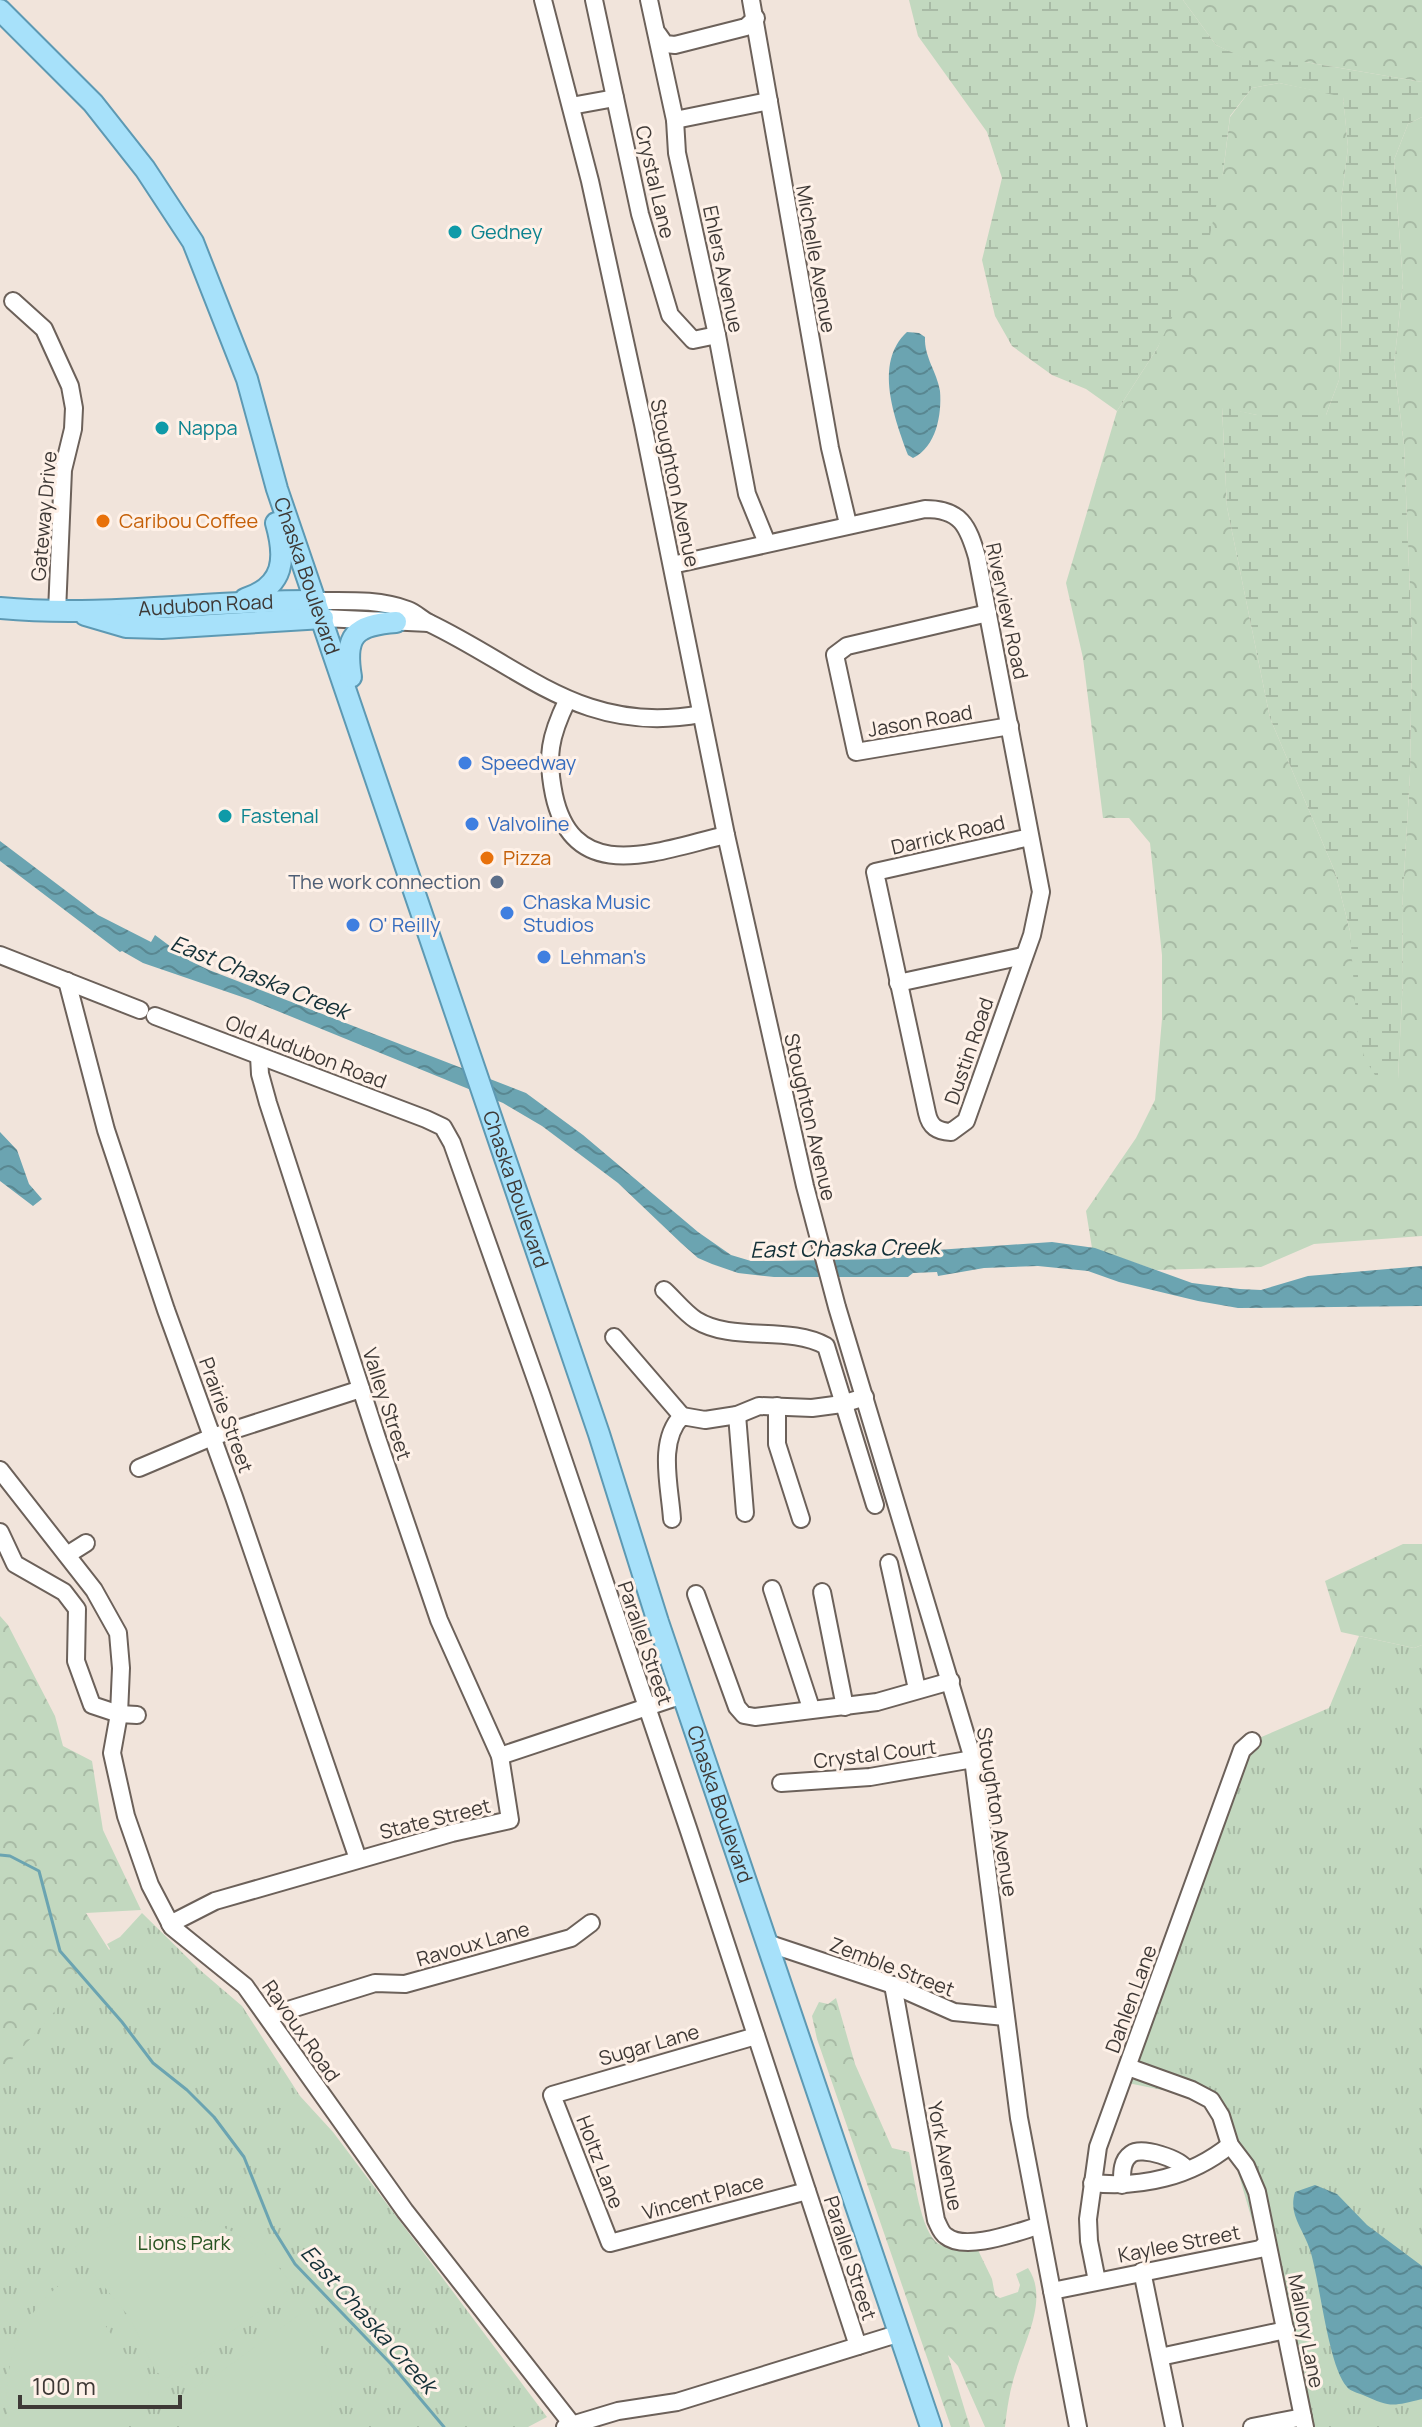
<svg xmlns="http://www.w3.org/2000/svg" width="1422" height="2427" font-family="Manrope,sans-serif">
<defs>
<pattern id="forest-crowns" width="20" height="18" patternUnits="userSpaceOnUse" patternTransform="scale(2)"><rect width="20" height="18" fill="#c2d8bf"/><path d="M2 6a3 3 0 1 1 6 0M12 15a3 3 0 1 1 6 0" fill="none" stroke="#a8baa5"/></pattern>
<pattern id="wetland-marsh" width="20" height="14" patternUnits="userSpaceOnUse" patternTransform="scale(2)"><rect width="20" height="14" fill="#c2d8bf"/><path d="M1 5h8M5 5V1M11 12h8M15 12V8" fill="none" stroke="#a8baa5"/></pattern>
<pattern id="park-tufts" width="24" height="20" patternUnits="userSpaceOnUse" patternTransform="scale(2)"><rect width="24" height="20" fill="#c2d8bf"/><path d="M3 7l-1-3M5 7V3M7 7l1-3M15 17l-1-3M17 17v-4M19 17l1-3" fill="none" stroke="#a8baa5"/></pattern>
<pattern id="water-waves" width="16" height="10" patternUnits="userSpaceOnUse" patternTransform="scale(2)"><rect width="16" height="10" fill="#6ba4b1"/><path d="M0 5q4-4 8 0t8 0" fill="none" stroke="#598791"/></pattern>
</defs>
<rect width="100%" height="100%" fill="#f1e4db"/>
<g fill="url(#forest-crowns)">
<polygon points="1183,0 1422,0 1422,82 1305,62 1251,62 1216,45"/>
<polygon points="1279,83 1343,96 1348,147 1341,203 1344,258 1339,380 1326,415 1257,415 1222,408 1227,507 1270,718 1335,872 1350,931 1357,996 1398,1079 1403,977 1402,910 1410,774 1412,642 1404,445 1394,364 1403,283 1394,160 1408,124 1422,117 1422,1236 1314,1244 1261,1267 1156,1270 1092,1248 1086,1211 1136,1138 1155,1100 1162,1019 1162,955 1150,843 1129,818 1103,818 1083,658 1066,583 1117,411 1158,347 1223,173 1230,117 1252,88"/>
<polygon points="1403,1544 1422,1544 1422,1645 1414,1648 1341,1632 1325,1581"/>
<polygon points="0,1616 8,1625 55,1716 63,1746 92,1761 103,1830 141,1910 86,1913 183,2068 0,2329"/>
<path d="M836 1998 855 2064 892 2148 909 2152C914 2174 920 2233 939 2244 950 2250 965 2248 977 2248L992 2279 995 2295 1000 2298 1018 2292 1020 2285 1016 2274 1028 2268C1049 2298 1025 2340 1016 2371 1010 2389 1007 2408 1005 2427H985L958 2366 948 2355 970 2427H951L817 2039 812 2016 819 2002 828 2004Z"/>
</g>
<polygon fill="url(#wetland-marsh)" points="909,0 1183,0 1216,45 1251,61 1305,62 1422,82 1422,117 1408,124 1394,160 1403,283 1394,364 1404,445 1412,642 1410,774 1402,910 1403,977 1398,1079 1378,1080 1365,1059 1357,1029 1350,931 1335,872 1270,718 1227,507 1222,407 1257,415 1326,415 1339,380 1344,258 1341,203 1348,147 1343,97 1279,83 1252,88 1230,116 1223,173 1209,240 1158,347 1117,411 1086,389 1052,375 1012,346 995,316 982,260 1002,178 987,132 918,36"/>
<g fill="url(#park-tufts)">
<polygon points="1359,1636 1414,1648 1422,1645 1422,2427 1313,2427 1230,2145 1211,2100 1123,2082 1252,1741 1329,1708"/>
<polygon points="142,1913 200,1970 242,2006 300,2096 333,2132 547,2417 528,2427 0,2427 0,2073 110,1949 107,1944 120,1937"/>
</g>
<g fill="#c2d8bf">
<path d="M153 2215C211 2214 262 2237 293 2287L167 2378 156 2372 130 2318 73 2249C96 2228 123 2221 153 2215Z"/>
<path d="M72 2275 121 2349 148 2377 150 2385 147 2402 113 2427H9C0 2361 19 2314 72 2275Z"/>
<path d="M300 2314C323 2348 338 2385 329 2427H196L187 2409 188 2392 222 2371Z"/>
</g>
<g fill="url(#water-waves)">
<path d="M907 332 919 333 925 337C924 357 937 372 940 391 942 415 936 447 913 458L908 455C895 419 873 363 907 332Z"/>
<polygon points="0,841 98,915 151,942 155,935 190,961 209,970 526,1093 583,1135 698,1232 731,1255 751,1261 777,1261 883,1259 906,1254 909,1258 937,1257 937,1250 1052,1242 1095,1248 1192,1283 1240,1289 1261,1290 1308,1276 1422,1266 1422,1306 1238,1308 1198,1301 1119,1282 1088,1271 1038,1266 984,1268 938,1276 937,1272 913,1273 908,1277 774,1277 738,1273 712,1264 698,1258 681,1243 618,1183 542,1126 503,1103 248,999 143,963 122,951 120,952 0,861"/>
<polygon points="0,1132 17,1150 29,1184 42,1199 33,1206 0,1181"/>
<path d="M1315 2185 1337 2194 1367 2225 1422 2266V2399C1393 2406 1391 2408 1363 2395 1358 2393 1350 2391 1347 2387 1328 2366 1320 2281 1310 2250 1303 2228 1288 2215 1295 2192Z"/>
</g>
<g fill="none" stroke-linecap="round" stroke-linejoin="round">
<polyline stroke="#6ba4b1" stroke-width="3" points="0,1855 10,1856 39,1871 60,1951 122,2022 153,2063 187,2090 214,2117 244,2157 272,2227 295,2264 391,2364 444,2427"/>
<g stroke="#6c615a" stroke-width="20">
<g id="minor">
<polyline points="543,0 590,181 643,424 726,835 805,1186 837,1307 973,1759 1019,2118 1078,2427"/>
<polyline points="594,0 640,214 670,315 693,340 717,335"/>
<polyline points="649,0 675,120 677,153 717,335 747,494 767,543"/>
<polyline points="751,0 830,448 848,524"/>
<polyline points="658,34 665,44 675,45 746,27 756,18"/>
<polyline points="571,106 615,98"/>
<polyline points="675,120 769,101"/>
<polyline points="13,301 44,329 70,386 74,408 73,429 63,470 57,612"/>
<path d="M672 565 925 509C961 509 968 526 977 557L1041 892 1032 935 966 1121 951 1132C937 1131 930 1127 927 1113L875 872 1030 837"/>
<path d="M316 601C346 601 380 599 408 610 416 613 421 619 429 623 525 669 584 736 701 714"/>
<polyline points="988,613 847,646 835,655 856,752 1010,726"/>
<polyline points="323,618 429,623"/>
<path d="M567 701C550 736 546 756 554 795 574 888 660 850 726 835"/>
<polyline points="0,955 140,1010"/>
<polyline points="67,981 106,1130 166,1310 234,1497 358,1859"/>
<polyline points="898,983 1023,956"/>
<polyline points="155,1016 426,1119 443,1127 452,1143 541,1394 689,1831 858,2346"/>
<path d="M664 1290C674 1299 685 1313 696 1320 733 1343 788 1325 826 1346L875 1505"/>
<polyline points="614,1337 682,1416"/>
<polyline points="777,1406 777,1444 801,1519"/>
<polyline points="737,1415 745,1513"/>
<polyline points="139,1468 212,1437 361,1389"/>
<polyline points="0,1470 94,1590 118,1633 121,1668 119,1714 112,1753 126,1816 150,1885 172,1927 245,1986 405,2211 571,2423"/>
<path d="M672 1519C670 1487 657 1441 682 1416L705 1420 737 1415 759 1406 812 1408 842 1404 865 1397"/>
<polyline points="0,1532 15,1564 64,1592 77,1609 76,1661 92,1705 119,1714 137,1715"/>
<polyline points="67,1555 86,1543"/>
<polyline points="889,1563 917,1689"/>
<polyline points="772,1589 811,1708"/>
<polyline points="822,1592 845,1707"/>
<polyline points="696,1594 737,1707 744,1715 755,1717 877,1702 951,1681"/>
<polyline points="500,1756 683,1695"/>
<polyline points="781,1783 870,1777 973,1759"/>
<polyline points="170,1924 215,1901 452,1833 510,1820 500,1756 439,1620 377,1438 268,1103 260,1074 259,1056"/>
<polyline points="767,1943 893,1985 954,2012 1005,2017"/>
<path d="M893 1985 936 2220C939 2226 941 2233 946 2236 965 2252 1017 2232 1038 2226"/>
<polyline points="269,2016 375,1983 405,1984 571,1938 591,1923"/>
<polyline points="756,2036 552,2095 610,2243 807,2191"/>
<polyline points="1128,2067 1192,2090 1211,2100 1221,2116 1230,2145 1246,2166 1257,2192 1305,2427"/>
<path d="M1092 2183C1141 2188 1191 2177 1230 2145"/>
<path d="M1122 2185C1122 2174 1121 2161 1131 2154 1142 2146 1180 2159 1186 2169"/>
<polyline points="1142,2271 1174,2427"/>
<polyline points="1097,2281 1089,2241 1088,2219 1098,2147 1242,1750 1252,1741"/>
<polyline points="1052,2291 1260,2249 1267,2243"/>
<polyline points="1160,2357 1286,2330"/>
<polyline points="565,2427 618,2411 677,2402 897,2334"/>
<polyline points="1252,2427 1303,2417"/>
</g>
</g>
<g stroke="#5d99b3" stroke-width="24">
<g id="major">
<path id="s1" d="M0 10 93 103 145 169 193 242 247 379 277 489 599 1434 658 1622 931 2427"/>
<path d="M245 599C285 586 286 558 276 523"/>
<path id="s2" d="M0 608C105 618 211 600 316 601"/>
<polyline points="85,615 126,627 162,628 323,618"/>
<path d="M351 677C344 635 355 625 396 622"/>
</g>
</g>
<use href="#minor" stroke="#fff" stroke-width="16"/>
<use href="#major" stroke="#a7e1fa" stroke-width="20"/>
</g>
<g fill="#0f9aa8" stroke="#fef1e8" stroke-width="3">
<circle cx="455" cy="232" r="8"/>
<circle cx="162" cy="428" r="8"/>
<circle cx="225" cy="816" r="8"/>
</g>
<g fill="#e8710a" stroke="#fef1e8" stroke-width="3">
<circle cx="103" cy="521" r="8"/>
<circle cx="487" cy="858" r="8"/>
</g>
<g fill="#3f7fe0" stroke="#fef1e8" stroke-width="3">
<circle cx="465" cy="763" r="8"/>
<circle cx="472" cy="824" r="8"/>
<circle cx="507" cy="913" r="8"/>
<circle cx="353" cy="925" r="8"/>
<circle cx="544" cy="957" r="8"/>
</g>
<circle fill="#5c6f8a" stroke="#fef1e8" stroke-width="3" cx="497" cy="882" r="8"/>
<g text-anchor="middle" stroke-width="6" stroke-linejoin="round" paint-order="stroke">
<g font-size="20" fill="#3e3936" stroke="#fef1e8">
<text transform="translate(655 182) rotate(77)" y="7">Crystal Lane</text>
<text transform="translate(816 259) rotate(80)" y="7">Michelle Avenue</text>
<text transform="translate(723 269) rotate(78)" y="7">Ehlers Avenue</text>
<text transform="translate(675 483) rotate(78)" y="7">Stoughton Avenue</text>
<text transform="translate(44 516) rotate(-85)" y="7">Gateway Drive</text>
<text dy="7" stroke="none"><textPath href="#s1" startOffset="656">Chaska Boulevard</textPath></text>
<text dy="7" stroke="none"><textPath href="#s2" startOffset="206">Audubon Road</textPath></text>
<text transform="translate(1007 611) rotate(78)" y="7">Riverview Road</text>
<text transform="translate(920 721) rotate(-10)" y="7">Jason Road</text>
<text transform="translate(948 835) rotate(-13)" y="7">Darrick Road</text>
<text transform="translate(969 1051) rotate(-71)" y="7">Dustin Road</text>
<text transform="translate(306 1052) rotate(21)" y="7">Old Audubon Road</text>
<text transform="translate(810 1117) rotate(77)" y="7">Stoughton Avenue</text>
<text dy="7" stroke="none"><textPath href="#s1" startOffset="1304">Chaska Boulevard</textPath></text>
<text transform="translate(387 1404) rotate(72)" y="7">Valley Street</text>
<text transform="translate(226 1415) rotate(70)" y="7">Prairie Street</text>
<text transform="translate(645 1643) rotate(71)" y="7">Parallel Street</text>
<text transform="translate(875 1754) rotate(-7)" y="7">Crystal Court</text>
<text dy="7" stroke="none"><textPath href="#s1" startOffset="1952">Chaska Boulevard</textPath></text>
<text transform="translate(997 1812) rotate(81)" y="7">Stoughton Avenue</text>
<text transform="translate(435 1819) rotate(-14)" y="7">State Street</text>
<text transform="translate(473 1944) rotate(-16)" y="7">Ravoux Lane</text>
<text transform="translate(892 1967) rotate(21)" y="7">Zemble Street</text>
<text transform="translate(1131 1999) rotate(-70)" y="7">Dahlen Lane</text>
<text transform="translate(301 2031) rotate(55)" y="7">Ravoux Road</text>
<text transform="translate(649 2045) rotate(-16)" y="7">Sugar Lane</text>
<text transform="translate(945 2156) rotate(79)" y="7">York Avenue</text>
<text transform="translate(600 2162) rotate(69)" y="7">Holtz Lane</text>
<text transform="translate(703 2197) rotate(-15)" y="7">Vincent Place</text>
<text transform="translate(1179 2244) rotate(-11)" y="7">Kaylee Street</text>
<text transform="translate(850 2258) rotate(72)" y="7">Parallel Street</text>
<text transform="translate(1306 2331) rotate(79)" y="7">Mallory Lane</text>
</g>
<g font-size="20" fill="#0d838f" stroke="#fef1e8" text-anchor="start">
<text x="471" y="239">Gedney</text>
<text x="178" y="435">Nappa</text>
<text x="241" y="823">Fastenal</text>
</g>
<g font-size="20" fill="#c56008" stroke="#fef1e8" text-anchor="start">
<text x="119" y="528">Caribou Coffee</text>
<text x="503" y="865">Pizza</text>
</g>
<g font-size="20" fill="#366cbe" stroke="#fef1e8" text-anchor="start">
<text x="481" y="770">Speedway</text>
<text x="488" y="831">Valvoline</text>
<text x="523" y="909">Chaska Music<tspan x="523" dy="23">Studios</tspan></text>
<text x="369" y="932">O' Reilly</text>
<text x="560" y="964">Lehman's</text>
</g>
<g font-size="20" fill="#4e5e75" stroke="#fef1e8" text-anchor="end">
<text x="481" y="889">The work connection</text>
</g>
<g font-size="20" fill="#285422" stroke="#fef1e8">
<text x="184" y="2250">Lions Park</text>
</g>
<g font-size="22" font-style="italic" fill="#133037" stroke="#fef1e8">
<text transform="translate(260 977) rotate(22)" y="8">East Chaska Creek</text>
<text transform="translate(845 1248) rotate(-1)" y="8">East Chaska Creek</text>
<text transform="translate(369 2319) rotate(48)" y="8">East Chaska Creek</text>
</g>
</g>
<path d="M20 2395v12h160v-12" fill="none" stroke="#3e3936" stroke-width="4"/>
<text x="32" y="2395" font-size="24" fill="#3e3936" stroke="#fef1e8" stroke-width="6" paint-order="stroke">100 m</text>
</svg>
